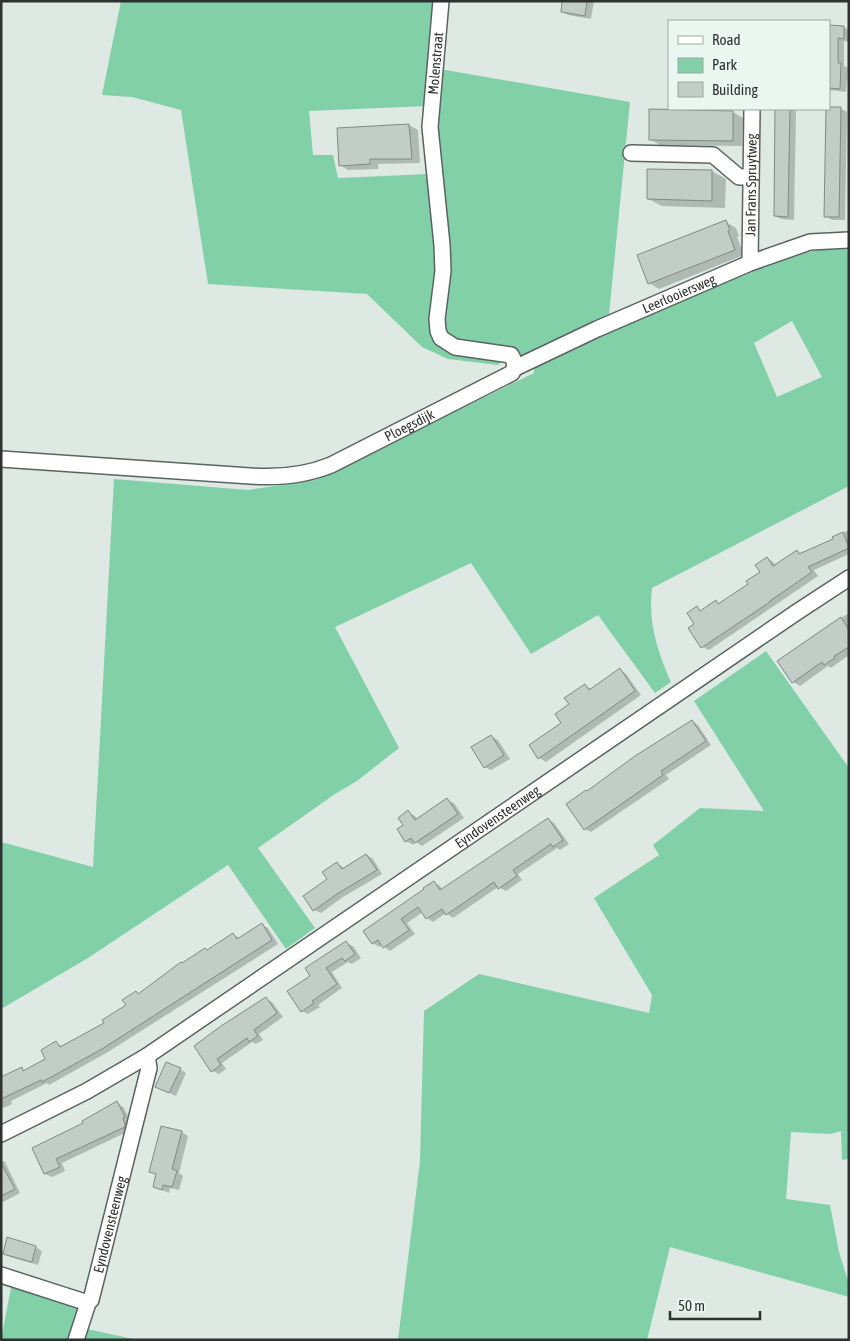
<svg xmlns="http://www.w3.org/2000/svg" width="850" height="1341" font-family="'Asap Condensed',sans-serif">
<rect width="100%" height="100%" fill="#dde9e2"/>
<g fill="#81d0a8" fill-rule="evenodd">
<polygon points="121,1 437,1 427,106 309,111 313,155 333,155 338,178 429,174 438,268 433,332 504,358 498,365 448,359 422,347 367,294 208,284 181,110 132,97 102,95"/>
<polygon points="440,69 630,102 609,314 522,355 455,341 443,329 436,140"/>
<path d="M849 249V486L652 588C648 623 657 650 671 682L655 693 598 615 531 654 471 563 335 627 399 748 357 781 335 794 258 848 315 928 286 949 228 865 88 958 1 1009V842L93 867 114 479 248 490 316 480 534 373V367L614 330 769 265 816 250ZM792 321 822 377 777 397 754 343Z"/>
<polygon points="766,651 849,768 849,1159 842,1160 841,1131 831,1134 791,1132 786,1199 830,1205 839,1252 849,1284 849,1297 670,1247 647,1340 398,1340 420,1161 424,1011 479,974 649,1013 652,995 594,898 659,855 653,845 700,808 764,811 694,701"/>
<polygon points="12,1282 80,1305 73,1340 1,1340"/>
<polygon points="87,1329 138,1340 84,1340"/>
</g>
<g fill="#0003">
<polygon points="564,1 594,1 591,19 568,15 562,11"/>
<polygon points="829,27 844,27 849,30 849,42 844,41 844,66 848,68 846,92 829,90"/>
<polygon points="840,108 847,112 845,220 832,220 826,216 828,109"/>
<polygon points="777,109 792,109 796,111 794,220 781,219 775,216"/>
<polygon points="733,112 743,118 742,146 660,145 650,139"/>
<polygon points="409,125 418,130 420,163 378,164 378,169 348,170 340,165 338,130"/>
<polygon points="648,170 712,171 726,179 725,208 662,206 648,199"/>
<polygon points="726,222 736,228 739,236 737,237 744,255 659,289 649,283"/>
<polygon points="849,530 849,554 814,570 818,576 709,650 702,647 696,624 697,608 702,611 716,602 720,605 750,585 762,572 767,558 773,562 776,566 797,552 801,554 835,539 834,537"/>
<polygon points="849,613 849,655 831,668 828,666 800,686 793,682 826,627"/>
<polygon points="620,670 626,674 641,695 546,762 539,758 531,745 563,723 570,705 585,686 591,689"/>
<polygon points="692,721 698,725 711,745 666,775 669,779 591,832 585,829 588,792"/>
<polygon points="491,736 498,740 510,759 491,770 485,767"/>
<polygon points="447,800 454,803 464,818 422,846 416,842 413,845 406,841 404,825 408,812 415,816 418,820"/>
<polygon points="548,819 554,823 569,844 560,850 557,848 518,874 522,880 506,891 498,887 453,918 446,913 433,922 427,918 423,912 407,923 415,934 390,951 382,945 379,947 373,943 434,882 440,886 443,890"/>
<polygon points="367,855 373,859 382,874 343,897 321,913 314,910 337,863 345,869"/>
<polygon points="262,925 268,928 278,944 108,1052 49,1085 47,1083 11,1101 12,1104 1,1109 1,1079 22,1069 25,1071 47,1059 56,1043 63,1047 106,1024 127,1006 136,992 139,994 233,934 239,938"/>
<polygon points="346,943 353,946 361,958 352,964 348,962 332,972 342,988 318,1005 320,1007 308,1014 302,1011 312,976"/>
<polygon points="266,999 272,1002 283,1017 259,1034 263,1040 256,1044 252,1042 222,1063 226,1069 219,1074 212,1071 196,1046"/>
<polygon points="180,1069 186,1073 176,1096 163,1090"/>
<polygon points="117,1103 123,1107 131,1121 131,1130 62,1163 65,1171 52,1177 45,1174 33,1149 85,1123"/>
<polygon points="162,1127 182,1132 188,1136 179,1173 183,1176 179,1190 170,1188 169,1193 154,1187 157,1175 151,1171"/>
<polygon points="1,1160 5,1162 20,1193 3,1202 1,1201"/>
<polygon points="8,1239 36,1247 42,1251 38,1265 10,1257 4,1254"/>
</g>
<g fill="#c2cdc7" stroke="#7f8a84">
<polygon points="562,1 587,1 585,16 561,12"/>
<polygon points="829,25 844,26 844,39 838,38 838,63 841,63 840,89 829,88"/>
<polygon points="829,107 841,107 839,217 824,217 826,109 829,109"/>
<polygon points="649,109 733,111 733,141 649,140"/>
<polygon points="775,109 790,109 788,217 774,216"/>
<polygon points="409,124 412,159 370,159 370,164 339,166 337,128"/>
<polygon points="647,169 712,170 712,201 647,199"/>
<polygon points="726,220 730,230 728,231 735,250 648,284 637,255"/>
<polygon points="843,532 849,548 808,567 812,572 770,601 770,602 701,648 688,628 694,624 687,613 697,606 700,611 716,600 718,604 748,584 746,581 760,572 755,565 767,557 773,566 797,550 799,554 833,539 832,537"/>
<polygon points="841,617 849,630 849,647 834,656 835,658 824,665 822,662 792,683 777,661"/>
<polygon points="620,668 635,691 538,759 529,745 561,723 555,714 569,704 564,698 585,684 589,690"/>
<polygon points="692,720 706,741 661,771 663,775 584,830 566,804 586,790 587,791 635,756"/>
<polygon points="491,735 504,755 484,768 471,747"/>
<polygon points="447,798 458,814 415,843 411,838 405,842 397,829 403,825 398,818 408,810 415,820"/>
<polygon points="548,818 563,840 553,847 551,844 513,870 517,876 498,889 494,882 446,915 442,909 426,919 418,907 401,919 409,930 383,948 378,940 372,944 363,931 424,889 423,888 434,881 440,890"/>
<polygon points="366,854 377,870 337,894 313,911 303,896 327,879 322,872 337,862 342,869"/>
<polygon points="262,923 272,940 102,1049 42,1082 41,1080 1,1099 1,1077 22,1067 23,1071 45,1059 41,1050 56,1041 60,1047 104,1023 102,1020 126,1005 122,1000 136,991 138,994 181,962 182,963 205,948 207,950 233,933 237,939"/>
<polygon points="346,941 355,954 345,961 342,958 326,968 337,984 312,1001 314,1003 301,1012 287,991 310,976 305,968"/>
<polygon points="266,997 277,1013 254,1030 258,1036 249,1042 247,1038 217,1059 221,1065 211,1072 194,1046 221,1026"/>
<polygon points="166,1062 181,1068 169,1093 155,1087"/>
<polygon points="117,1101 125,1117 123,1118 125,1124 125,1127 56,1159 60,1167 44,1174 32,1148 83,1123 82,1121"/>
<polygon points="161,1126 182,1131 172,1169 177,1171 172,1187 163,1185 162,1190 153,1187 156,1174 149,1172"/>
<polygon points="1,1163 15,1189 1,1196"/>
<polygon points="7,1237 36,1246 32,1262 3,1254"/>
</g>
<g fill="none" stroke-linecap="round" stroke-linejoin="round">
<g stroke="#5a645f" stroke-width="18">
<g id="minor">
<polyline points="631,153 713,155 739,177 751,177"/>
<path id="s1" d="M750 263 752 109"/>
<path id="s2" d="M515 368 597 329 750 263 810 242 849 240"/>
<path id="s3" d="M1 459 250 476C278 478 304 476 331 465L512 373C516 365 515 362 511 355L455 347 441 338 438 331 437 319 443 271 442 245 430 127 441 1"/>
<path id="s4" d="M1 1134 87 1091 147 1056 797 612 849 578"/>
<polyline points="1,1275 88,1303"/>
<path id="s5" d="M76 1340 88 1303 91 1300 149 1068 147 1056"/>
</g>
</g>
<use href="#minor" stroke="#fff" stroke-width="15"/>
</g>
<g text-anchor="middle" stroke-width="5" stroke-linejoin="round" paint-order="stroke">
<g font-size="14" fill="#2d312f" stroke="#eaf6f0">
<text dy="5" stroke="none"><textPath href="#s3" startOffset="904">Molenstraat</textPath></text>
<text dy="5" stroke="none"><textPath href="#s1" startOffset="78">Jan Frans Spruytweg</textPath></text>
<text dy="5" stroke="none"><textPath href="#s2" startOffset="180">Leerlooiersweg</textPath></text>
<text dy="5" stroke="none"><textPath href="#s3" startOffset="420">Ploegsdijk</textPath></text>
<text dy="5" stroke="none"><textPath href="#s4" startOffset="590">Eyndovensteenweg</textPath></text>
<text dy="5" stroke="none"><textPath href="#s5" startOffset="121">Eyndovensteenweg</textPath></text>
</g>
</g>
<rect width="850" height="1341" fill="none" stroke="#2d312f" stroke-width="5"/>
<rect x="668" y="20" width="162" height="90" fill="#eaf6f0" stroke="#9ea7a3"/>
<rect x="678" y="36" width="25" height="8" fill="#ffffff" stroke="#9ea7a3"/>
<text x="712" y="45" font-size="15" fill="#2d312f">Road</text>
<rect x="678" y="58" width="25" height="15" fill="#81d0a8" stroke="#9ea7a3"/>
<text x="712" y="70" font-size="15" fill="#2d312f">Park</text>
<rect x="678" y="82" width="25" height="15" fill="#c2cdc7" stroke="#9ea7a3"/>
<text x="712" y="95" font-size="15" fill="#2d312f">Building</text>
<path d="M670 1311v8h90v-8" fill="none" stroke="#2d312f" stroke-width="2.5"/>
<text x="678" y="1311" font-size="15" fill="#2d312f" stroke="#eaf6f0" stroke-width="4" paint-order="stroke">50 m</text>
</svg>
